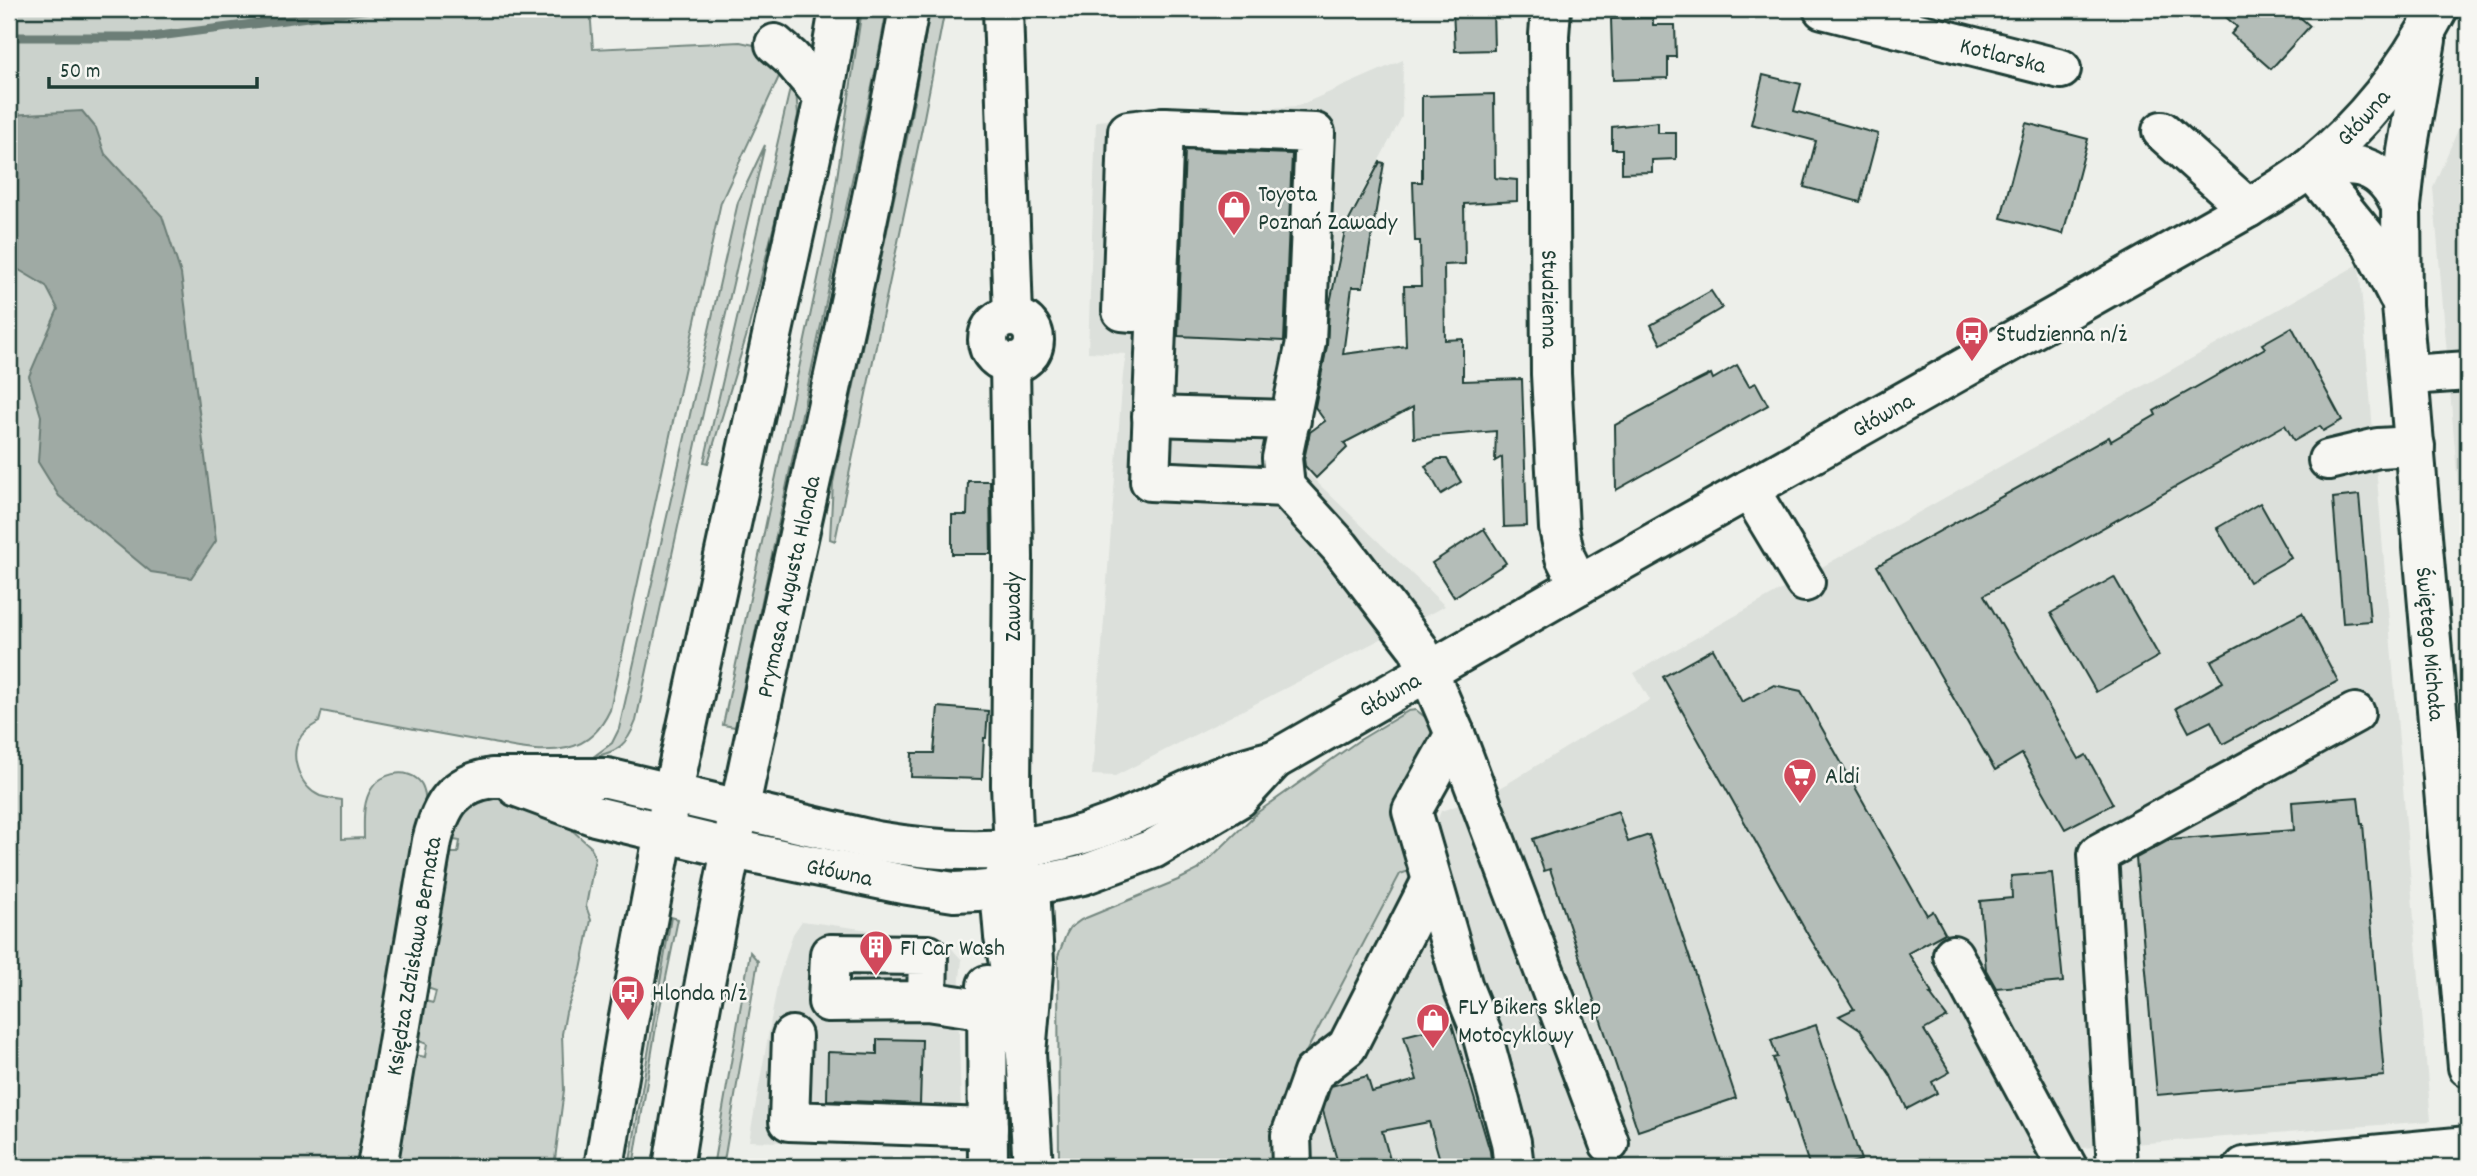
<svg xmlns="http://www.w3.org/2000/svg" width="2477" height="1176" font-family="Dekko,sans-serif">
<rect width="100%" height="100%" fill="#edefea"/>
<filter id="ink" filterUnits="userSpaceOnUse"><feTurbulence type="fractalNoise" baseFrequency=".0143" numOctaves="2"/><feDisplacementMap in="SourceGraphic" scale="14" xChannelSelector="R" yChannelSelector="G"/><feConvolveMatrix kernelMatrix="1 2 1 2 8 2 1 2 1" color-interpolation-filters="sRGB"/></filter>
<g filter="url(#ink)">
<g fill="#dce0db">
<polygon points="1403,60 1402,117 1344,226 1294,460 1445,606 1115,776 1092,775 1123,374 1126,354 1088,352 1096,121 1298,106"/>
<polygon points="2468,107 2468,605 2433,187"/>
<polygon points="2359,264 2431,1121 2057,1150 2055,1167 1270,1167 1305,1054 1400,874 1440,860 1448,861 1437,821 1441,811 1489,795 1588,734 1650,700 1634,673"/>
<polygon points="802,921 944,940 962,960 958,997 962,1147 749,1141 778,981 793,934"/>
</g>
<g fill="#cbd2cc" stroke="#758880" stroke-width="2">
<path d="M9 9H590L593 49 740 42 754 45 783 68 721 202 610 710C601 729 589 743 567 748 541 754 514 747 487 742 432 733 377 722 322 711L319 722C311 727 303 731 299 740 289 758 301 788 320 796 326 798 335 799 342 800V839L364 838C364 822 362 802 372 788 381 774 403 768 417 779 425 785 425 796 426 805L363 1167H9Z"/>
<polygon points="862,9 887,9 876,68 735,727 723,725 831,218"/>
<polygon points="930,9 945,9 922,128 835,541 830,539 833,483 909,128"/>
<polygon points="792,80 796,90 798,115 777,213 747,334 708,463 704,462"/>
<path d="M765 145 697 439 636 721C627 745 618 752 593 757L612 743 619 729 738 202Z"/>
<polygon points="1416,710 1429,720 1435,738 1412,870 1400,874 1305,1054 1270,1167 1059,1167 1058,956 1066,935 1070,928 1081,920 1178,880 1198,870 1258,812 1358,741 1408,711"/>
<polygon points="489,799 502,799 576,822 573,831 591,847 595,858 586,906 591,920 581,970 566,1012 562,1034 564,1090 554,1167 393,1167 411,1058 416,1055 425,1057 427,1044 419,1041 415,1035 425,1001 433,1003 436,991 427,988 423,983 445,858 452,853 458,853 460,841 454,840 448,834 464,810"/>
<polygon points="671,917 678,919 656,1027 633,1167 629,1167"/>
<polygon points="750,952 758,961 723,1167 713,1167"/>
</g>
<polygon fill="#9faaa4" stroke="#6c7e77" stroke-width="2" points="82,111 96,128 105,154 162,216 181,274 216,541 191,578 151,572 59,496 38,462 41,416 29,376 58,309 46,286 9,264 9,115"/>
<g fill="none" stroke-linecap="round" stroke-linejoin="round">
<polyline stroke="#6c7e77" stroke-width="9" points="9,37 151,37 370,9"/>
</g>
<g fill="#b4bdb8" stroke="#1f3d34" stroke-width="2">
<polygon points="1453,9 1493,9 1494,50 1455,51"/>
<polygon points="2217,9 2291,9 2310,26 2271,69 2231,34 2237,27"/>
<polygon points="1653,18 1653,25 1675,25 1676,57 1668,57 1668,78 1613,80 1611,19"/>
<polygon points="1763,75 1801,84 1794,111 1878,134 1860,202 1804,187 1816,141 1751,124"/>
<polygon points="1494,94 1495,178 1517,180 1517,201 1464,204 1465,264 1444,265 1445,340 1463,339 1463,381 1522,379 1527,526 1504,527 1502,457 1495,461 1496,431 1414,438 1413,407 1344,443 1347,448 1316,478 1305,466 1304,459 1310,432 1325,421 1315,407 1327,346 1329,308 1346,226 1380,162 1384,163 1363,287 1352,287 1343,354 1406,346 1404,286 1421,286 1420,241 1415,241 1413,182 1422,182 1422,96"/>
<polygon points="1658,122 1658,133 1676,133 1676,159 1652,160 1652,172 1622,173 1622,149 1612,149 1612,127"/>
<polygon points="2026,123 2088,139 2063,234 2001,218"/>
<polygon points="1185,150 1292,154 1284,341 1178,336"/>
<polygon points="1711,291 1722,308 1661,344 1651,325"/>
<polygon points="2292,327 2342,420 2323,431 2320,426 2294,441 2285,425 1984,595 2079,759 2086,755 2113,804 2065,829 2022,754 1995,770 1877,566 2109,437 2111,441 2156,415 2154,411 2265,348 2262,344"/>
<polygon points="1737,365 1749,386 1756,383 1768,405 1616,490 1615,425 1687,386 1711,374 1713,379"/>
<polygon points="1438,459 1447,459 1461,482 1441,494 1425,466"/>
<polygon points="968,481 990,481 991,554 952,554 952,515 967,515"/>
<polygon points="2359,495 2370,621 2343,623 2333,498"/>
<polygon points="2260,503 2291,558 2249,582 2217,528"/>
<polygon points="1484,529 1506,563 1454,597 1432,563"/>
<polygon points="2114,577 2159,656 2096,692 2051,613"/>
<polygon points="2302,613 2338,681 2223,744 2211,721 2189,732 2176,708 2223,682 2211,661"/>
<polygon points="1713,649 1742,702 1774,685 1801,691 1927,915 1933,911 1945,933 1908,953 1922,974 1932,994 1930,994 1947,1017 1924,1030 1950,1072 1932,1082 1937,1093 1907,1109 1891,1076 1860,1030 1839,1016 1854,1009 1808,935 1663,677"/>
<polygon points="938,707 988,711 986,738 984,738 982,779 911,777 912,753 934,753"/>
<polygon points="2358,797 2361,824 2363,824 2384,1076 2157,1095 2136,858 2169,840 2294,830 2292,802"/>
<polygon points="1618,811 1628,842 1649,835 1736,1098 1638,1131 1550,869 1544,871 1533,839"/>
<polygon points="2052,873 2063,982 1996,988 1986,970 1980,901 2012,898 2011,876"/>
<polygon points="1452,1024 1490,1151 1492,1167 1442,1167 1429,1122 1382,1131 1392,1167 1339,1167 1323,1111 1331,1086 1367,1076 1372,1092 1417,1080 1404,1036"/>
<polygon points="1816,1025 1861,1160 1837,1167 1810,1167 1773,1058 1777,1057 1771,1040"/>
<polygon points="877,1039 922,1040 920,1104 827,1100 828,1052 877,1054"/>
</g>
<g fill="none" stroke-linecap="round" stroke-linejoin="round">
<g stroke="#1f3d34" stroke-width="44">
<g id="minor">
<polyline points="1003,9 1013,317"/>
<path id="s1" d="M1551 9 1549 35 1551 374 1559 528 1565 557 1579 585"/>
<path id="s2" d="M1823 9 2061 69"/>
<path id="s3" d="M2426 40 2407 151 2401 206 2402 305 2468 1067"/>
<polyline points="775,44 791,58 824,97"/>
<polyline points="2162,131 2248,208"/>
<polyline points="2310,168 2371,243 2398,296"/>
<path d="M2310 168C2354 161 2382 162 2401 206"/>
<polyline points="1133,312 1122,311 1128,131 1164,127"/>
<circle cx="1011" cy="340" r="23"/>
<polyline points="1010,363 1013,557 1011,785 1014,850 1030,886 1034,962 1026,1053"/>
<polyline points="2409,375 2468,371"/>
<polyline points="1152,416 1291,420"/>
<polyline points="2328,460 2378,448 2415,446"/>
<polyline points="1285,487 1282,458 1306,342 1315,133 1164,127 1150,481 1285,487 1340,547 1418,648 1455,734 1609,1143"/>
<polyline points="1749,489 1805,582"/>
<polyline points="1455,734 1412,811 1463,987 1482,1034 1511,1142 1514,1167"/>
<path id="s4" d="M517 787 595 816 733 849 902 884 954 892 977 891 1030 886 1083 875 1153 849 1239 798 1274 760"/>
<polyline points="1009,865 1000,890 1004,937 1026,1053 1033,1167"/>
<polyline points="1953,955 2067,1167"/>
<polyline points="987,985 988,1167"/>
<polyline points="927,1001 928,955 830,954 828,1002 927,1001 987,1010"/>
<polyline points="792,1036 789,1121 988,1128"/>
<path id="s5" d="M377 1167 432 841C441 805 453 784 492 778H607L876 841C959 855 1031 856 1111 824 1167 802 1215 773 1274 760L1579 585 2248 208C2269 195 2292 183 2311 167 2363 124 2407 69 2438 9"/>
<polyline points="1292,1167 1291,1135 1313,1073 1347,1047 1431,882"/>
<polyline points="2117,1167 2098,854 2355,713"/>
<polyline points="2244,1167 2468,1146"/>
</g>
</g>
<g stroke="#1f3d34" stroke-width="44">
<g id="major">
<polyline points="604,1167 628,1022 664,832 824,97 839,9"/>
<path id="s6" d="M673 1167C734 778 838 396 909 9"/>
</g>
</g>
<use href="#minor" stroke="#f6f6f2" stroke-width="38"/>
<use href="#major" stroke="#f6f6f2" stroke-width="38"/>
</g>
</g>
<defs>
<g id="shop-pin" transform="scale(1.75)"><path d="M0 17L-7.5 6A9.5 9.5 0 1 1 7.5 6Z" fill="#d1495b" stroke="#f6f6f2"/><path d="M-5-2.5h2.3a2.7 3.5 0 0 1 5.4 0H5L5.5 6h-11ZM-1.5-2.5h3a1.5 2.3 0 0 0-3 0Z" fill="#fff"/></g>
<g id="bus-pin" transform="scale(1.75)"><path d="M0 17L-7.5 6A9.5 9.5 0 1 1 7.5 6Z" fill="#d1495b" stroke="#f6f6f2"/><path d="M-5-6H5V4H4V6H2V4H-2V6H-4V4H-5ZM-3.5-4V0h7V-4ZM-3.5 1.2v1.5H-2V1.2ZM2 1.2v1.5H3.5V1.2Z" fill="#fff"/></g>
<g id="supermarket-pin" transform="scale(1.75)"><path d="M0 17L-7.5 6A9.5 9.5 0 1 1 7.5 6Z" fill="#d1495b" stroke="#f6f6f2"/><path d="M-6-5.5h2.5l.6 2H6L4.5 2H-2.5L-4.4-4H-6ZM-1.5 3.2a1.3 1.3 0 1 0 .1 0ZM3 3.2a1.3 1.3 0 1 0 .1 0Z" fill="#fff"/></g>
<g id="building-pin" transform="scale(1.75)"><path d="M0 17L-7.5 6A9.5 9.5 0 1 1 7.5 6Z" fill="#d1495b" stroke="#f6f6f2"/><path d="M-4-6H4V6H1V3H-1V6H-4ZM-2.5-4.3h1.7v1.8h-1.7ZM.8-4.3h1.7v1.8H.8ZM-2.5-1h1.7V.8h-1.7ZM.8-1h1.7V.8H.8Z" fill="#fff"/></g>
</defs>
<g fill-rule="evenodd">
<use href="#shop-pin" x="1234" y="207"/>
<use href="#bus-pin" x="1972" y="333"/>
<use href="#supermarket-pin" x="1800" y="775"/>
<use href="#building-pin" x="876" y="947"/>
<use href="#bus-pin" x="628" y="992"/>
<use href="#shop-pin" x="1433" y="1020"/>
</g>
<g text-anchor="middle" stroke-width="5" stroke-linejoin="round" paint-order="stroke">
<g font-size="24" fill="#1f3d34" stroke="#f6f6f2">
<text dy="8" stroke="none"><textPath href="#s2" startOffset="186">Kotlarska</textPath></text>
<text dy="8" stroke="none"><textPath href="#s5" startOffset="2497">Główna</textPath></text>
<text dy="8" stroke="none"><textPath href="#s1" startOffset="290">Studzienna</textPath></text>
<text dy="8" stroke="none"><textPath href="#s5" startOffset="1930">Główna</textPath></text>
<text dy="8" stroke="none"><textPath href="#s6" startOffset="592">Prymasa Augusta Hlonda</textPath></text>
<text transform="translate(1012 607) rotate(-90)" y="8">Zawady</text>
<text dy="8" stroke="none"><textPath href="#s3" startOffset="607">Świętego Michała</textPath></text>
<text dy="8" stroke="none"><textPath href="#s5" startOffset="1363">Główna</textPath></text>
<text dy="8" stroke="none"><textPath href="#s4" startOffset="334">Główna</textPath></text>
<text dy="8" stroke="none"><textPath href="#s5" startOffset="214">Księdza Zdzisława Bernata</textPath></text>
</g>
<g font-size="24" fill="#1f3d34" stroke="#f6f6f2" text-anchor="start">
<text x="1258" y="201">Toyota<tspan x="1258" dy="28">Poznań Zawady</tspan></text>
<text x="1996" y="341">Studzienna n/ż</text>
<text x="1825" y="783">Aldi</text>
<text x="900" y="955">F1 Car Wash</text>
<text x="652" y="1000">Hlonda n/ż</text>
<text x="1458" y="1014">FLY Bikers Sklep<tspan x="1458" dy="28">Motocyklowy</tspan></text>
</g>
</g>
<rect width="2477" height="1176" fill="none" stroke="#f6f6f2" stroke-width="35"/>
<rect x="18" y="18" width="2442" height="1141" fill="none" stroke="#1f3d34" stroke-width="2.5" filter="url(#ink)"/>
<path d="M49 77v10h208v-10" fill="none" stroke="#1f3d34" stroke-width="3.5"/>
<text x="60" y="77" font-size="21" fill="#1f3d34" stroke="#f6f6f2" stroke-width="5" paint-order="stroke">50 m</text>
</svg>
